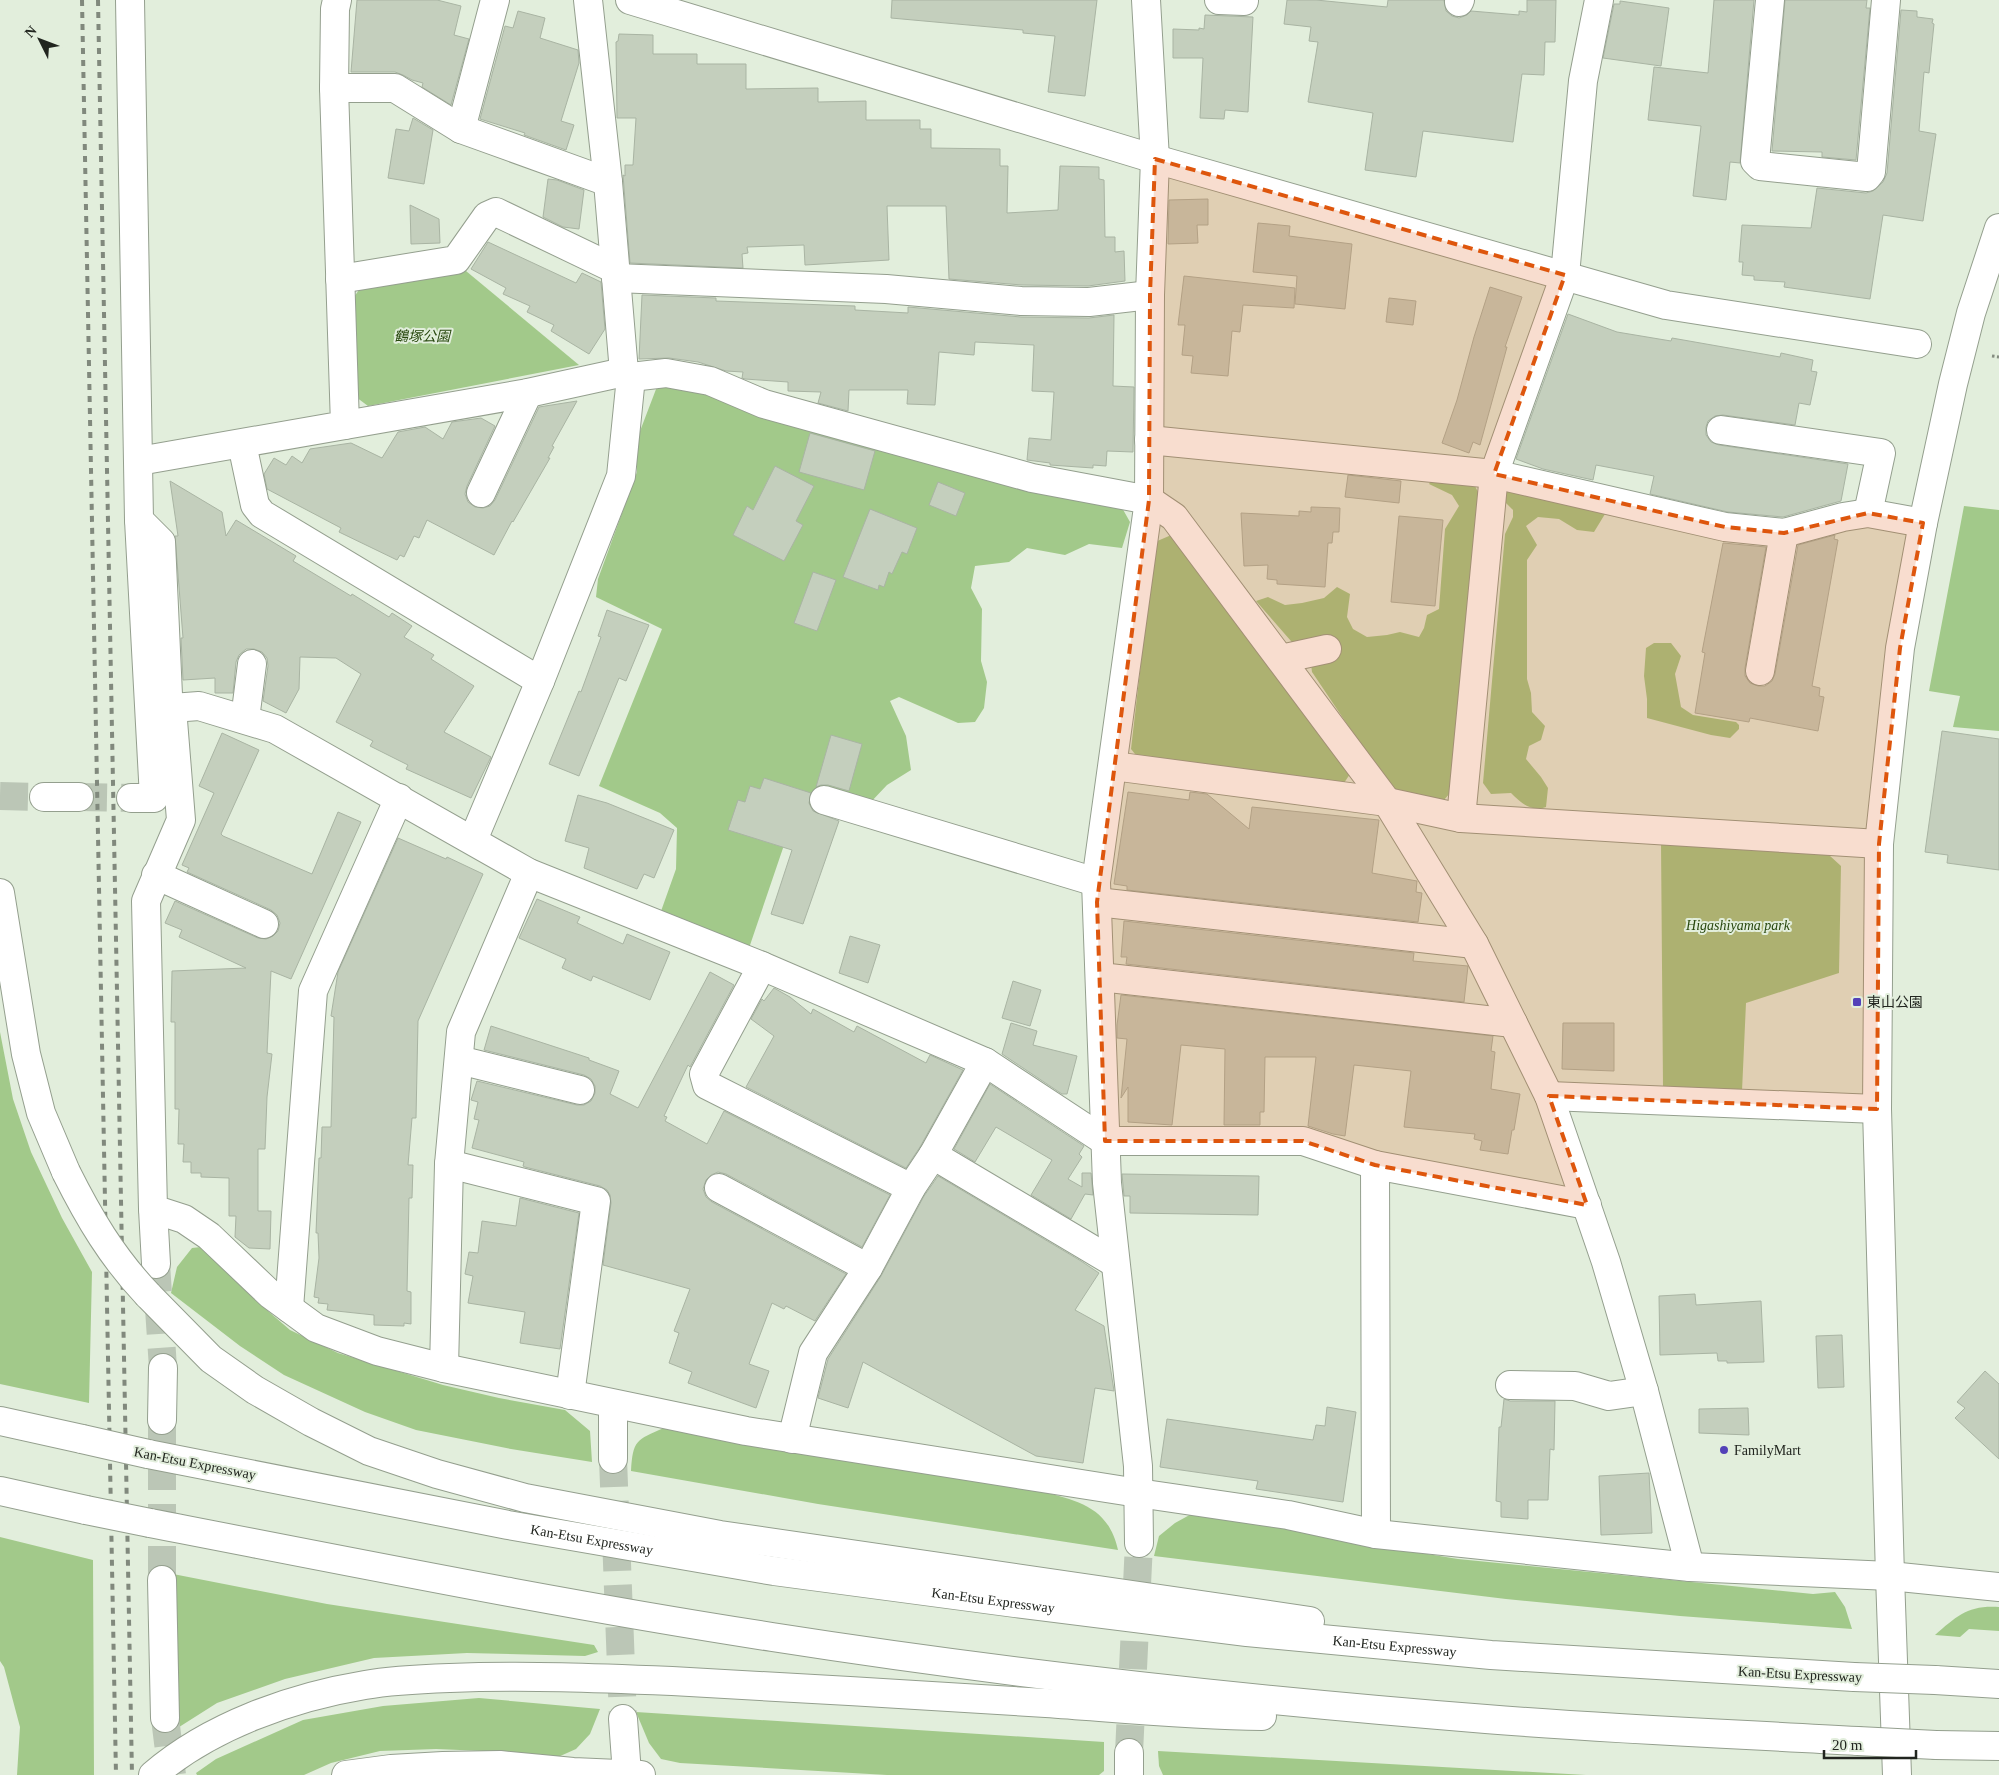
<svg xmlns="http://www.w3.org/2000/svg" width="1999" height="1775" font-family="'Times New Roman','Noto Sans JP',serif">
<rect width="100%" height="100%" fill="#e2eedc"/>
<g fill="#a2c98a">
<polygon points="466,271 579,365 368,406 356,397 352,300 363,284"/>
<polygon points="658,384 691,389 1121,506 1130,522 1122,548 1089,544 1065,555 1027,548 1009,562 975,566 971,588 982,609 981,661 987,682 984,708 975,722 958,723 899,697 890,701 906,736 911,770 887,785 869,804 798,804 748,951 660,914 676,869 677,828 660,813 599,786 662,629 596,597 598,579 637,472 637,439"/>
<polygon points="1436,474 1470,476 1478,492 1465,638 1456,786 1444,800 1409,801 1386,782 1312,672 1311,664 1256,601 1268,597 1285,605 1302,603 1324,598 1337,587 1350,594 1347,617 1353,629 1367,637 1387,635 1400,632 1419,637 1424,628 1427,615 1439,609 1445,529 1459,506 1452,495 1429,484"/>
<path d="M1523 489 1585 506 1605 514 1594 532 1577 530 1559 519 1538 517 1526 526 1537 545 1527 560V679L1531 693 1532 712 1545 726 1541 740 1529 746 1526 759 1541 777 1548 788 1546 807C1531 812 1522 804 1511 793L1491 794 1483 783 1505 534 1513 517V510L1503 500 1506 492Z"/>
<polygon points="1964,506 1999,510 1999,731 1953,727 1960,696 1929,691"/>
<polygon points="1176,533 1350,774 1344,783 1139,759 1131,749 1155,542"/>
<polygon points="1654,643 1671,643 1681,656 1675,674 1681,707 1693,715 1736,722 1739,725 1739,729 1730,738 1711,735 1647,718 1647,699 1644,676 1646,648"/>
<polygon points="1661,843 1829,855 1841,866 1839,973 1746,1003 1742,1091 1663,1087"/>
<polygon points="0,1032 13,1099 31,1152 62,1218 92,1272 89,1403 0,1384"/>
<polygon points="201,1247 254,1299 290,1330 338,1353 443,1385 499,1398 565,1410 590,1431 592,1462 511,1449 416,1430 365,1412 284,1375 240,1346 171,1293 177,1267 192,1248"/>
<path d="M664 1428 1037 1490C1076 1501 1108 1505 1118 1550L818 1504 631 1471C633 1440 636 1440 664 1428Z"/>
<polygon points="1195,1512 1347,1538 1391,1548 1458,1559 1813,1594 1835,1592 1845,1607 1852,1629 1680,1616 1506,1599 1154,1556 1159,1536 1175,1523"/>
<polygon points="0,1537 93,1560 94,1775 17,1775 20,1727 4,1667 0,1661"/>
<polygon points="173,1574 327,1604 594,1645 598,1652 585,1656 467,1653 374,1658 285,1679 217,1703 176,1729 176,1645"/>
<path d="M1999 1607V1631L1969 1629 1960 1637 1935 1635C1957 1616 1968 1605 1999 1607Z"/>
<polygon points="479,1698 600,1709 590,1734 576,1749 558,1757 507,1752 436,1749 380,1751 331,1763 304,1775 197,1775 196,1773 216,1759 303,1720 383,1706"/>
<polygon points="636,1712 1104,1742 1104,1771 1099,1775 887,1775 680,1763 661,1759 649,1743"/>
<polygon points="1158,1751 1586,1775 1163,1775 1159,1766"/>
</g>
<g fill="#c4cfbd" stroke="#a9b4a3">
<polygon points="357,0 437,0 461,6 454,35 469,39 451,105 422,87 423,83 412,80 403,75 395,72 351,72"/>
<polygon points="892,0 1097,0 1085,96 1048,92 1055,36 1023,33 1023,30 891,18"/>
<polygon points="1287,0 1316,0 1387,7 1388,0 1444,0 1446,11 1452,16 1459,18 1467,15 1471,11 1519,15 1519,11 1527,12 1527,0 1556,0 1555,42 1545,42 1544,75 1522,74 1513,142 1423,131 1416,177 1365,170 1373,113 1308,102 1318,42 1309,41 1311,27 1284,24"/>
<polygon points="1714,0 1754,0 1740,163 1730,162 1726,200 1693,196 1701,126 1648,120 1654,67 1708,73"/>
<polygon points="1785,0 1867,0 1866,8 1870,8 1856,160 1822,157 1822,152 1772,151"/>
<polygon points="1620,1 1669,8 1661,66 1603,58 1614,4 1620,4"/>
<polygon points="1901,10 1917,11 1917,17 1933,19 1932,23 1934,24 1929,73 1924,72 1919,131 1936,134 1923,221 1883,215 1870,299 1784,287 1785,282 1754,280 1754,276 1742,275 1743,262 1739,262 1742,225 1811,228 1817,188 1866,193 1873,191 1883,182 1887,173"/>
<polygon points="518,11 545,18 540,38 578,50 579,63 561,121 574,125 566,150 524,135 525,133 480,119 505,26 513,28"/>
<polygon points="1205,15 1253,17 1248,112 1225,110 1224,119 1200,118 1203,58 1173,58 1173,29 1199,30 1199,28 1204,29"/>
<polygon points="619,34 653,35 653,54 697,54 697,64 746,64 746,89 818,88 818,102 866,101 866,120 920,120 920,129 931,129 931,148 1000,149 1000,166 1008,166 1007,213 1058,210 1060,166 1099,167 1099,179 1104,180 1105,237 1115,237 1115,252 1124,251 1125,281 1088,286 1022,285 949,279 946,206 887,206 889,260 805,265 804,245 747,247 748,253 742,254 743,268 630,263 623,175 625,176 625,165 633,165 636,118 617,118 616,42 618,41"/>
<polygon points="413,118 433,130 424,184 388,178 396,129 409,131"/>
<polygon points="548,179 557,180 584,190 579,229 563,227 543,217"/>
<polygon points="1208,199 1208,225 1197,225 1198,243 1168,244 1169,200"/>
<polygon points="410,205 439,219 440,243 411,244"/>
<polygon points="1258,223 1290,226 1289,236 1352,244 1345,309 1295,304 1297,276 1253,272"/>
<polygon points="488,242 576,283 582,273 601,282 605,329 589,354 551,331 554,325 527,312 530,306 503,294 506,288 471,269"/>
<polygon points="1184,276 1295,288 1294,308 1243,305 1240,332 1232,331 1228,376 1191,373 1193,356 1182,355 1185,325 1178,325"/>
<polygon points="1490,287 1522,297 1505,347 1507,347 1480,445 1473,442 1469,453 1442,443 1457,400 1474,337"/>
<polygon points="642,295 716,298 716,301 855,306 855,310 908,313 908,307 1021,317 1089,318 1114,315 1113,386 1134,387 1133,452 1107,451 1106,466 1093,465 1093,468 1050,465 1050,463 1027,460 1029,438 1051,440 1054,392 1032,391 1034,345 975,342 974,355 939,352 935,405 907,404 908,390 849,390 848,411 818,403 821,392 788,391 788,382 745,379 742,378 743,372 726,371 698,362 669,358 639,359"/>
<polygon points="1389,298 1416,301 1413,325 1386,322"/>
<polygon points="1568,314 1617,332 1671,341 1672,338 1780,357 1781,353 1813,360 1811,371 1817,372 1810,405 1799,403 1795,425 1723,415 1715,416 1708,421 1706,427 1706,435 1711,442 1719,445 1848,464 1841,501 1783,517 1728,512 1650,494 1654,476 1596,465 1593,480 1543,469 1516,459"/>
<polygon points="577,401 552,446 554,447 548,458 550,458 513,522 512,521 494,555 427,520 419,538 414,536 404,557 400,555 397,560 339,532 341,528 267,489 264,474 274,458 286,465 292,456 302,463 310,449 351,443 382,458 398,432 425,427 443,439 452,422 481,418 495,426 467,486 465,494 468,502 475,507 483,508 490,506 495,500 539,407"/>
<polygon points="810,433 875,451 864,490 799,472"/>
<polygon points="775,466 814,486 796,521 803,525 784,561 733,535 747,506 753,510"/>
<polygon points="1348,475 1401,481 1399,503 1345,497"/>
<polygon points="170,481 222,512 226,536 236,520 296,556 293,561 351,596 352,594 389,617 392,613 412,626 404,637 434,655 431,659 474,686 444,732 491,757 471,798 406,769 408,765 370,746 373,741 336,722 361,674 336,658 300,657 299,689 286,713 263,701 268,666 267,658 262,652 254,649 246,649 239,655 236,662 233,693 215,693 215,678 183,680 181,638 183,638 175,536 178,536"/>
<polygon points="938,482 965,493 956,516 929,505"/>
<polygon points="1311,507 1340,508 1339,532 1333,532 1332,543 1328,543 1325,587 1277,584 1277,580 1267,579 1268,565 1244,566 1241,513 1299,516 1299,511 1311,512"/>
<polygon points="870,509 917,528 907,554 902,552 892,574 889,572 884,587 879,585 878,590 843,577"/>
<polygon points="1399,516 1443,520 1435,606 1391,602"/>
<polygon points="1835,535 1834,539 1838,540 1812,686 1820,688 1819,696 1824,697 1818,731 1750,718 1749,722 1695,713 1705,653 1702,652 1723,543 1766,547 1745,668 1745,676 1750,683 1758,686 1765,686 1772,681 1775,674 1798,545"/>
<polygon points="813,572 836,580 817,631 794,623"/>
<polygon points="607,610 649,625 626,681 619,678 579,776 549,764 579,691 581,692 601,637 598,636"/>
<polygon points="1942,731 1999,739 1999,870 1947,863 1948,855 1925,852"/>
<polygon points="222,733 259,750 221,834 223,836 312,874 338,812 361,822 291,979 271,971 267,1053 272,1054 267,1097 265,1149 258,1149 258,1211 271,1211 270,1249 249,1248 235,1237 236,1216 229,1216 229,1178 201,1177 201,1173 191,1173 191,1162 183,1162 184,1144 178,1144 179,1109 175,1109 175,1022 171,1022 172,971 246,968 179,937 182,930 165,923 175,901 258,938 266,939 273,936 278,931 280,923 277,915 271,910 187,872 189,868 182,865 214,793 199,786"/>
<polygon points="831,735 862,744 849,791 828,785 821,785 816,787"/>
<polygon points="764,778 811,793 809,803 813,811 839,821 803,924 771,914 792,850 728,830 738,800 745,802 750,786 760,789"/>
<polygon points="1128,792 1189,800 1190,792 1207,794 1249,829 1252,807 1379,820 1372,873 1417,881 1416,892 1422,893 1418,922 1127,890 1127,886 1114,884"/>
<polygon points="578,795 607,803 674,830 654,878 644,874 637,889 584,868 589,848 565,841"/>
<polygon points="398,838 446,859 447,857 483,874 418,1021 416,1118 412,1118 408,1165 413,1165 412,1198 409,1198 407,1291 411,1292 411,1324 404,1323 404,1326 374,1325 374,1315 327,1310 328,1304 318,1303 319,1298 314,1297 319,1258 318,1233 316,1233 319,1158 321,1158 322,1127 331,1127 334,1017 331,1016 338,972"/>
<polygon points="537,899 580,917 577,923 623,944 627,934 670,952 650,1000 593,976 591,981 562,968 566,959 519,938"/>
<polygon points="1124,921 1414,953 1413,961 1468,966 1464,1002 1126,964 1127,957 1121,957"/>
<polygon points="850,936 880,945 868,983 839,973"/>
<polygon points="710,972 734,985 690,1067 688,1065 664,1116 667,1117 665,1121 707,1144 724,1111 890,1195 862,1247 726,1174 718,1172 711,1175 706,1180 703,1189 706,1197 712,1202 846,1274 815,1321 786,1306 784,1309 772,1303 749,1364 769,1371 756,1408 688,1383 692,1372 669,1363 679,1333 674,1331 690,1289 603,1265 611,1203 610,1195 607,1190 600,1186 525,1167 523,1166 524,1162 472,1148 479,1120 474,1119 478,1102 471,1100 477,1081 577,1105 584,1105 591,1101 595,1093 595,1086 591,1079 584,1075 484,1050 491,1026 589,1058 589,1060 619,1071 610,1094 638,1108"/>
<polygon points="1013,981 1041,990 1030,1026 1002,1018"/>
<polygon points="774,988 790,997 811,1014 813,1009 854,1032 857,1026 926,1063 930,1055 963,1070 920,1147 906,1168 746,1087 774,1036 751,1019 762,999 764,1001"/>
<polygon points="1121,995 1493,1036 1491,1051 1495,1052 1491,1089 1520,1094 1514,1130 1512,1130 1508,1154 1480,1150 1482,1141 1474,1139 1475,1134 1404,1127 1411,1071 1354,1065 1345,1136 1333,1134 1308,1126 1316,1057 1265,1057 1264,1112 1260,1112 1260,1125 1224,1125 1225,1049 1181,1045 1172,1125 1128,1122 1128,1087 1121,1098 1127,1039 1117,1038 1117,1025"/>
<polygon points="1011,1023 1037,1031 1033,1045 1077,1056 1067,1094 1062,1094 1002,1054"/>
<polygon points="1563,1023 1614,1023 1614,1071 1562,1069"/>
<polygon points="990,1084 1084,1146 1079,1154 1082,1157 1068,1179 1082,1187 1082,1173 1091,1173 1093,1195 1085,1194 1071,1219 1031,1195 1052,1160 996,1127 975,1162 954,1149"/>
<polygon points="1122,1174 1259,1176 1258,1215 1130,1213 1130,1196 1124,1196"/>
<polygon points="938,1176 1081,1261 1099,1273 1075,1310 1104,1326 1114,1391 1095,1388 1083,1463 1036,1456 863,1362 848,1408 818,1398 828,1359 881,1276 924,1196"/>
<polygon points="520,1198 579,1213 560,1349 520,1343 525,1312 468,1303 473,1276 465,1274 469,1252 478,1253 482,1221 516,1226"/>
<polygon points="1695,1294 1696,1305 1761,1301 1764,1362 1727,1363 1727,1361 1718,1361 1717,1353 1660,1355 1659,1296"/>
<polygon points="1842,1335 1844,1387 1818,1388 1816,1336"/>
<polygon points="1985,1371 1999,1384 1999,1459 1955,1418 1965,1408 1957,1402"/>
<polygon points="1504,1399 1510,1401 1555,1401 1554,1450 1550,1449 1548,1500 1528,1500 1528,1519 1501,1517 1501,1502 1496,1501 1499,1427 1501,1427"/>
<polygon points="1327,1407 1356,1412 1343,1502 1256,1489 1258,1481 1160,1467 1167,1419 1313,1440 1316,1425 1325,1426"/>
<polygon points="1748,1408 1749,1435 1699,1433 1699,1409"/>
<polygon points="1649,1473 1652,1533 1601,1535 1599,1476"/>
</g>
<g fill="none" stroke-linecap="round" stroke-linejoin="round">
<g stroke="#bbc6b6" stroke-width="28" stroke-dasharray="28 14" stroke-linecap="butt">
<polyline points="0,796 44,797"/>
<polyline points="79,797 131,798"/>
<polyline points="156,1264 163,1368"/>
<polyline points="162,1420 162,1580"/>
<polyline points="613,1459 623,1719"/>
<polyline points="165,1718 172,1775"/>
<polyline points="1129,1753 1139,1543"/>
</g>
<g stroke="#949f8e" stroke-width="30">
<g id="minor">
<polyline points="130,0 139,520 154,798 131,798"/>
<polyline points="588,0 608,182 624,372"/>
<polyline points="630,0 1155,159 1666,305 1917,344"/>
<polyline points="1219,0 1244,1"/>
<polyline points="1770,0 1755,161 1760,166 1867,177 1871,172 1886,0"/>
<polyline points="1459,2 1460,0"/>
<polyline points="334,88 395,88 461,129 608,182"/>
<polyline points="461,129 495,0"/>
<polyline points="616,278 886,289 1021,301 1089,302 1150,295"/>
<polyline points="340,279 456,260 487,216 496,212 615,269"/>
<polyline points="345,425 528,393 624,372 631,377 666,373 710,381 764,404 1032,478 1149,500 1174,517 1387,802 1474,944 1513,1023 1549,1096 1606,1262 1644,1391 1690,1567"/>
<polyline points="1721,430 1881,453 1868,513"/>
<polyline points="1149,440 1494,474 1725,527 1784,533 1843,517 1868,513 1923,523"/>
<polyline points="242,444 255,505 262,514 540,681"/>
<polyline points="139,461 345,425 334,88 335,9 337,0"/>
<polyline points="481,493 528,393"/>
<polyline points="139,520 161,542 168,695 172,708 181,820 146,901 153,1209 184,1219 209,1236 271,1295 316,1328 377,1351 444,1368 746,1431 1138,1493 1288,1515 1376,1534 1690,1567 1890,1576 1999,1587"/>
<polyline points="1281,659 1327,649"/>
<polyline points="1760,671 1784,533"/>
<polyline points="172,708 199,706 275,729 529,873 762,966 985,1062 1105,1141 1303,1141 1375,1165"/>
<polyline points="245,719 252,664"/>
<polyline points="1113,766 1387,802 1461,818 1879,844"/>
<polyline points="44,797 79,797"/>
<polyline points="824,800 1096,882"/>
<polyline points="1461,818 1494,474 1565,275 1583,81 1599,0"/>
<polyline points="473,840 540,681 621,476 631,377"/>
<polyline points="156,875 264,924"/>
<polyline points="1097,902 1474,944"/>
<polyline points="762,966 704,1074 707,1085 911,1188"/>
<polyline points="1100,977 1513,1023"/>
<polyline points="459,1060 580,1090"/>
<polyline points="1549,1096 1877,1109"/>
<polyline points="933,1155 1115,1263"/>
<polyline points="449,1164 596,1201 570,1395"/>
<polyline points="719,1188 868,1268"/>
<polyline points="153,1209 156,1264"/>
<polyline points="289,1308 313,991 399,798"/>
<polyline points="444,1368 449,1164 461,1032 529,873"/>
<polyline points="1510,1385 1575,1386 1609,1396 1644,1391"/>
<polyline points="613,1404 613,1459"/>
<polyline points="162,1420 163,1368"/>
<polyline points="792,1439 813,1353 868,1268 911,1188 933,1155 985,1062"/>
<polyline points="1376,1534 1375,1165 1587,1205"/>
<polyline points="1139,1543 1138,1466 1107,1183 1096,882 1149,500 1150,295 1155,159 1146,0"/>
<polyline points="162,1580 165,1718"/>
<polyline points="623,1719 627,1774"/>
<polyline points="1129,1753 1129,1775"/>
<polyline points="346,1775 391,1769 443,1766 500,1765 573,1772 641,1775"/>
<polyline points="1897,1775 1890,1576 1877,1109 1879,844 1900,648 1923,523 1953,384 1971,313 1999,228"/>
</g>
</g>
<g stroke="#949f8e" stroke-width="30">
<g id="highway">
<polyline points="0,893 26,1054 41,1113 66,1172"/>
<polyline points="148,1295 211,1359 255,1390 311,1422 369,1451 437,1474 525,1498 720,1535 1310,1621"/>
<polyline points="0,1421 82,1439"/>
<path id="s1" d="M148 1454 508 1525 774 1571 1015 1603 1247 1632 1491 1655 1854 1677"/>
<polyline points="0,1491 86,1510"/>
<path d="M150 1523C357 1563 564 1605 772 1637 1009 1674 1247 1700 1486 1719 1610 1729 1734 1734 1858 1741"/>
<polyline points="1935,1680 1999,1684"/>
<polyline points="1936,1745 1999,1746"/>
<path d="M153 1775C210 1726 292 1697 365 1685 393 1680 422 1679 450 1678 524 1675 598 1678 672 1681 797 1688 921 1695 1046 1703 1118 1708 1190 1715 1262 1716"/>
</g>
</g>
<polyline stroke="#848c80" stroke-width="3" stroke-dasharray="2.5 2.5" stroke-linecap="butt" points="1992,356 1999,357"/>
<use href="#minor" stroke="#fff" stroke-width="28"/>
<use href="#highway" stroke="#fff" stroke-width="28"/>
<g stroke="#81897d" stroke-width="4" stroke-dasharray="6 6" stroke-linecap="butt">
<polyline points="82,0 116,1775"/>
<polyline points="98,0 132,1775"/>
</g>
<g stroke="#949f8e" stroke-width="30" stroke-linecap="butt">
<g id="highway-bridge">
<path d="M66 1172C89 1218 112 1257 148 1295"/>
<polyline points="82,1439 148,1454"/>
<polyline points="86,1510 150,1523"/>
<polyline points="1854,1677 1935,1680"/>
<polyline points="1858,1741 1936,1745"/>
</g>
</g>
<use href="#highway-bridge" stroke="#fff" stroke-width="28"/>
</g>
<path fill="#de560d" fill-opacity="0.2" stroke="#de560d" stroke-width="4" stroke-dasharray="10 6" stroke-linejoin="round" d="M1155 159 1565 275 1494 474 1725 527 1784 533 1868 513 1923 523 1900 648 1879 844 1877 1109 1549 1096 1587 1205 1375 1165 1303 1141H1105L1097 902 1149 500 1150 295Z"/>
<g fill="#5341b8" stroke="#e2eedc" stroke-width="2">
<rect x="1852" y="997" width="10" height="10" rx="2.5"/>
<circle cx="1724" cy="1450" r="5"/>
</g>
<g text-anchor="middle" stroke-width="4" stroke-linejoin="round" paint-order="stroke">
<g font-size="14" font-style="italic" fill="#27470d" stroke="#e2eedc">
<text x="422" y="341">鶴塚公園</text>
<text x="1738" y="930">Higashiyama park</text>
</g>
<g font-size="14" fill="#21251f" stroke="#e2eedc" text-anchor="start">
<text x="1867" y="1007">東山公園</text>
<text x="1734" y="1455">FamilyMart</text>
</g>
<g font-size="14" fill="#21251f" stroke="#e2eedc">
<text transform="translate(195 1463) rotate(11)" y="5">Kan-Etsu Expressway</text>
<text dy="5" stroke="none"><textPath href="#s1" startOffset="452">Kan-Etsu Expressway</textPath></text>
<text dy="5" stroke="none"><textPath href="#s1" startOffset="858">Kan-Etsu Expressway</textPath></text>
<text dy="5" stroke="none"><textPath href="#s1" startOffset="1262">Kan-Etsu Expressway</textPath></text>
<text transform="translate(1800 1674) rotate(3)" y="5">Kan-Etsu Expressway</text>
</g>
</g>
<g transform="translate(40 40) rotate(312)" stroke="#e2eedc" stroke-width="4" paint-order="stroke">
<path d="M0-4L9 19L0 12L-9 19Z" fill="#21251f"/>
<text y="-8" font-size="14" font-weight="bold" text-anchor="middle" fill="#21251f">N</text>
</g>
<path d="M1824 1750v8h92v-8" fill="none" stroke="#21251f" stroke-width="2.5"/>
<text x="1832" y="1750" font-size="15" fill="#21251f" stroke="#e2eedc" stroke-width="4" paint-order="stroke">20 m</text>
</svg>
